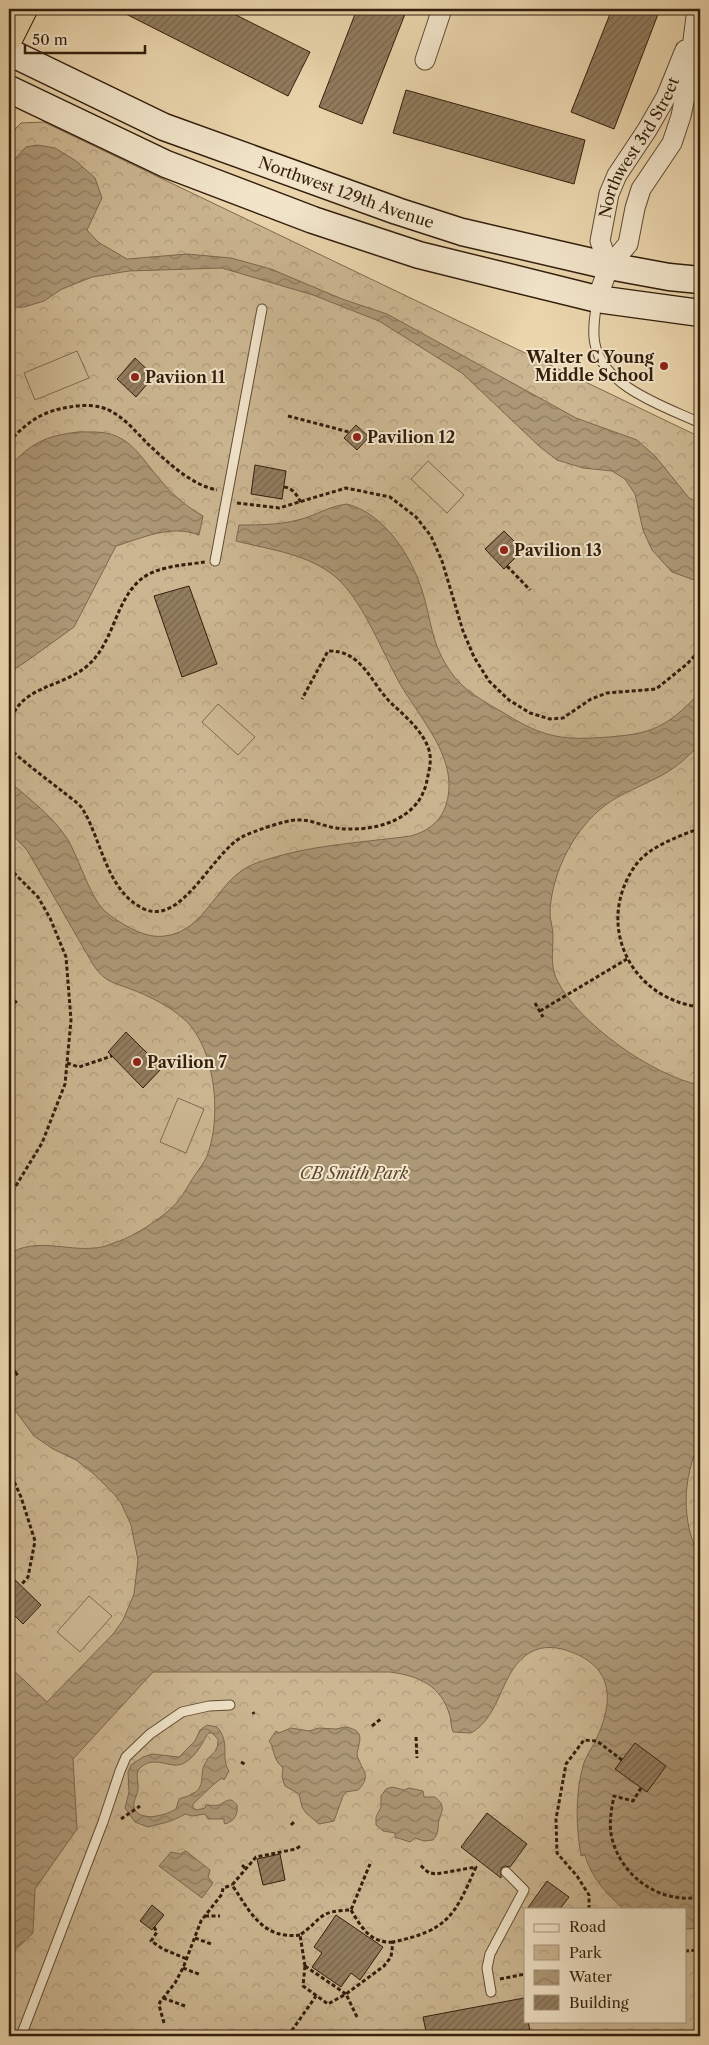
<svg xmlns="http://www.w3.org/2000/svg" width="709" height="2045" font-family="'Libre Caslon Text',serif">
<defs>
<pattern id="park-crowns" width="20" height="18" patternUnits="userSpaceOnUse" patternTransform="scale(1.25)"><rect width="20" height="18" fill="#cbb691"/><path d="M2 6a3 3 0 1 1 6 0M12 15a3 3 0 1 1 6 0" fill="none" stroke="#af9c7c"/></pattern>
<pattern id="water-waves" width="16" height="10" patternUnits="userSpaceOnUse" patternTransform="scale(1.25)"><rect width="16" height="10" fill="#ac9776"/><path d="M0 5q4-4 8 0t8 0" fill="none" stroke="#8d7b5f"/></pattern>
<pattern id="building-hatch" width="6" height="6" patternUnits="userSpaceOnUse" patternTransform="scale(1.25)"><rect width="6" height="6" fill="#927d5f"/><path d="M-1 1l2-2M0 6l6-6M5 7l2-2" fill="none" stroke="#78664d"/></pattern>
</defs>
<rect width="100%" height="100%" fill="#ead5ac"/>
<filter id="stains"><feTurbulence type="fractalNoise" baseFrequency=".004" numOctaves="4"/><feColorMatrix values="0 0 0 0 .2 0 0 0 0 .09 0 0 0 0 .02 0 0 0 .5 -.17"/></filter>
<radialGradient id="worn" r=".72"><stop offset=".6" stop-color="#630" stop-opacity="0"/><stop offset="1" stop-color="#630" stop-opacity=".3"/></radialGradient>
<path fill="url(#park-crowns)" stroke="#7f6a4e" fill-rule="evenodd" d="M44 122 700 437V2036H9V135L21 123ZM525 1909H685V2021H525Z"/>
<g fill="#cbb691" stroke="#7f6a4e">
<polygon points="77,351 89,378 35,400 24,373"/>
<polygon points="428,461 464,495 447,513 411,479"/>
<polygon points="218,704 255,737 238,755 202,722"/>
<polygon points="178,1098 204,1109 186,1153 160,1142"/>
<polygon points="89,1596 112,1616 80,1652 57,1632"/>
</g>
<g fill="url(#water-waves)" stroke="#7c674c" fill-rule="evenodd">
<polygon points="37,145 55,148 76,161 95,178 102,198 87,230 98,242 127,259 187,254 231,258 271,269 342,299 387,314 576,418 637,440 656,457 689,498 700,503 700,582 672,572 652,550 643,530 635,494 625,479 612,471 583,468 557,460 540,447 462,373 379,321 313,295 222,268 129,271 92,277 62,289 44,301 24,307 9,307 9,165 26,147"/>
<path d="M78 432C91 432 104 431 116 436 136 444 148 467 162 482 174 496 187 507 203 516L199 535C170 524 143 538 116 546L74 627 24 663 9 672V467C31 443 45 436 78 432Z"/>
<path d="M347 504C386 514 414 560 424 597 432 626 432 644 450 671 462 690 485 702 504 713 536 733 555 740 593 738 646 735 664 732 700 692V744C690 755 679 765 666 773 634 791 609 795 584 826 565 849 551 882 550 913 550 920 553 928 553 935 553 951 550 966 557 980 578 1023 653 1076 700 1085V1442C682 1478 681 1522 700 1558V1928L685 1929V1909H624C606 1894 591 1877 585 1855L581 1856C576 1827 575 1795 583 1766 586 1755 594 1746 598 1735 614 1699 612 1667 571 1652 559 1647 543 1645 531 1652 500 1669 502 1716 471 1733L453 1732C451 1727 451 1721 450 1716 441 1685 419 1676 390 1672H153L73 1759 77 1829 35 1889 33 1933 9 1956V1666L47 1702 113 1634 123 1620 134 1594 138 1560 131 1525 121 1503 114 1494 95 1475 76 1460 53 1449 34 1436 9 1402V1254C36 1237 66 1251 94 1248 101 1248 109 1245 116 1242 134 1237 167 1215 178 1201 185 1193 189 1183 195 1175 199 1169 204 1163 207 1156 221 1120 216 1060 193 1029 181 1012 152 997 133 990 124 986 113 984 105 978 97 972 92 963 87 954L27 850 9 831V781C29 799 53 816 68 840 79 858 91 901 107 913 123 925 145 939 165 936 207 931 217 878 254 864 304 845 359 843 411 836 426 832 439 823 445 808 462 761 421 721 399 682 382 651 364 605 340 581 312 554 271 550 236 541L239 525C258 525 279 525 298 520 315 516 329 506 347 504Z"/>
<path d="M207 1725 217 1727C231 1742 220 1757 229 1771L224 1780 222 1778 213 1785 193 1804V1808L197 1810 205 1808 206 1805C210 1805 215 1806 219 1805 227 1801 230 1796 237 1805 238 1814 235 1821 225 1824L224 1823V1819H208L205 1814 192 1816 185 1814C172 1822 163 1823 148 1827L135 1822 125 1808 129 1792 128 1772 131 1765 143 1757 152 1754 179 1757 195 1741 200 1730ZM209 1733H212L218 1739C218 1755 212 1751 206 1762 198 1773 208 1788 190 1795 187 1797 183 1797 179 1799L176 1809C167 1815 140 1823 134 1808 132 1802 138 1795 138 1789 139 1781 134 1773 141 1767 155 1755 170 1769 182 1764 190 1761 199 1750 203 1742 206 1738 205 1736 209 1733Z"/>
<path d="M346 1727C366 1731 359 1740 357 1755 361 1770 373 1775 358 1790L346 1792 343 1796 334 1821 319 1824 306 1813 302 1807 299 1794 285 1786 282 1777 283 1768C271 1757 276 1750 269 1741L276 1731 279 1733 291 1728 309 1731 319 1728 336 1729Z"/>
<path d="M392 1787 404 1790 409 1788 423 1791 424 1797H435L441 1803C444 1811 441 1812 439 1820 437 1828 440 1832 433 1840L424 1841 415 1838 410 1842 395 1837V1833L383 1831 376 1825V1817L381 1807V1796L386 1789Z"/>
<polygon points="186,1851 210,1870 208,1877 213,1883 202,1898 159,1866 171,1852 180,1854"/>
</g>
<g fill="url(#building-hatch)" stroke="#331e0c">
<polygon points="116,9 224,9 310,52 288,96"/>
<polygon points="357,9 407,9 362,124 319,107"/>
<polygon points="612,9 660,9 614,129 571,112"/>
<polygon points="406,90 585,140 574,184 393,133"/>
<polygon points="135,358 154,376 136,397 117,379"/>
<polygon points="356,425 369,437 357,450 344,438"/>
<polygon points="255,465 286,471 282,499 251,494"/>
<polygon points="504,531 523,550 504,569 485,549"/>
<polygon points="189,586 217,664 182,677 154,596"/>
<polygon points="126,1032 162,1068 143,1088 108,1052"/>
<polygon points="9,1574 41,1605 23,1624 9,1610"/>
<polygon points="635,1743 666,1766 647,1792 615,1769"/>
<polygon points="487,1813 527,1844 510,1867 505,1866 501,1868 501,1878 461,1847"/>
<polygon points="280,1854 285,1880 263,1885 257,1859"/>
<polygon points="547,1881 569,1897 560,1909 527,1909"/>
<polygon points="152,1905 164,1915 152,1930 140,1921"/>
<polygon points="336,1915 383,1947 360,1980 351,1973 341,1987 312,1967 322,1953 314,1947"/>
<polygon points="524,1998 525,2021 528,2021 531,2036 427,2036 423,2017"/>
</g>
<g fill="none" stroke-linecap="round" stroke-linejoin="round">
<g stroke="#614c34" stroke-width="11">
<g id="lane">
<path d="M597 301C595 315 592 330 595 344 603 387 666 407 700 423"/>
<polyline points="215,561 262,309"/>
<polyline points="491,1992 487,1968 490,1954 524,1890 506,1872"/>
<polyline points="21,2036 103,1822 120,1771 126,1757 150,1734 182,1712 209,1706 230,1705"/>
</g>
</g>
<g stroke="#614c34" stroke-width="21">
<g id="street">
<polyline points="425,60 442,9"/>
<path id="s1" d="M609 266 600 241 609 194 617 175 647 130 666 97 685 50"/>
<polyline points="597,299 609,266 628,244 635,208 641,189 672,143 681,116 687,87 697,9"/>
</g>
</g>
<g stroke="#331e0c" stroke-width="29">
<g id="secondary">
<path id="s2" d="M9 52 164 127 397 211 462 232 609 266 669 277 700 280"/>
<polyline points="9,89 166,164 313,220 419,255 597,299 700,313"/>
</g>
</g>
<g stroke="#331e0c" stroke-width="30">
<polyline id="highway" points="9,37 23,9"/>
</g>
<g stroke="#331e0c" stroke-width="3" stroke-dasharray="4 2.5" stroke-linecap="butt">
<polyline points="288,416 349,432"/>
<path d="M9 442C27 422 42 411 70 407 78 405 92 405 100 407 120 412 134 430 148 444 166 461 191 485 217 490"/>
<path d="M284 487C293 488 297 495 301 503"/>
<polyline points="237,503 279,508 346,488 390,497 416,517 431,536 442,561 463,631 474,657 489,681 509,700 530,713 550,719 563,718 591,699 607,693 656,689 687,664 700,650"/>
<polyline points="507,566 530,590"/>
<path d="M9 724C21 685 58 689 86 667 114 644 114 603 140 580 156 566 185 565 205 562"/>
<path d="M9 740 12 751C28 765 45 778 62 791 68 796 77 802 82 808 102 840 106 891 144 909 182 926 212 853 242 837 251 832 286 820 296 820 311 819 322 826 336 828 372 833 420 821 427 780 429 771 432 760 429 750 423 731 405 716 391 703 370 682 362 650 328 651L302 699"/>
<path d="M700 828C678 837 649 846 635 866 594 925 631 999 700 1007"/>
<polyline points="9,868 38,897 50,918 66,957 71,1020 65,1084 42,1143 9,1197"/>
<polyline points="9,996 17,1003"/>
<polyline points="535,1003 543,1017"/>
<polyline points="540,1011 627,959"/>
<polyline points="67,1063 79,1067 112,1056"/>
<polyline points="15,1372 19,1377"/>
<polyline points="9,1377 15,1372 12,1367"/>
<polyline points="9,1470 21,1497 35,1541 28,1577 21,1585"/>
<polyline points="253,1712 254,1714"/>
<polyline points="372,1726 382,1718"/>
<polyline points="416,1737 417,1758"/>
<polyline points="241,1762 246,1765"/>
<path d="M641 1788 633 1801 614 1796C611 1811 608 1827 613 1842 624 1879 662 1904 700 1897"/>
<polyline points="121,1819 140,1806"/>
<polyline points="291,1825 294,1822"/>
<polyline points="242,1865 245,1868"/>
<polyline points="589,1909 589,1895 577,1876 557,1853 556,1819 566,1764 584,1740 597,1741 622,1760"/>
<path d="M351 1910C361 1927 371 1944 393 1942"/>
<polyline points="205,1916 220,1916"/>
<polyline points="154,1927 157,1932 151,1941 163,1949 187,1959"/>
<path d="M300 1935C262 1940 250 1911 232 1885L256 1857 296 1849 302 1845"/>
<polyline points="195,1938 211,1944"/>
<polyline points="685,1951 700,1950"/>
<path d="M305 1966 300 1935C324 1918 317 1911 351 1910L370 1864"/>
<polygon points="305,1966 346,1994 328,2004 303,1986"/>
<polyline points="183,1968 201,1975"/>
<polyline points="500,1979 525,1974"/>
<polyline points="163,1998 185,2006"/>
<path d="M357 2017 346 1994 384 1966 391 1957 393 1942C448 1930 454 1917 476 1867L436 1874 429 1873 420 1865"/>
<polyline points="164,2023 159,2005 160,2002 175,1983 183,1968 201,1921 222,1894 223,1888 232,1885"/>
<polyline points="362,2034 362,2036"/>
<polyline points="288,2036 316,1996"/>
</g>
<use href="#lane" stroke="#f1e4c9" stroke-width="9"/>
<use href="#street" stroke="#f1e4c9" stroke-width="19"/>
<use href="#secondary" stroke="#f1e4c9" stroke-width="26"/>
<use href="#highway" stroke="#ead5ac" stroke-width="28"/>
</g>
<g fill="#8f2418" stroke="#f1e4c9" stroke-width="2">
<circle cx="664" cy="366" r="5"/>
<circle cx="135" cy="377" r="5"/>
<circle cx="357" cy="437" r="5"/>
<circle cx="504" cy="550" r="5"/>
<circle cx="137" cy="1062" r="5"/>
</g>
<g text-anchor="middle" stroke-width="4" stroke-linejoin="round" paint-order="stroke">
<g font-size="16" fill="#331e0c" stroke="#f1e4c9">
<text dy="6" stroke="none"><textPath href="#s1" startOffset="129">Northwest 3rd Street</textPath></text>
<text dy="6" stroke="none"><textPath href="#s2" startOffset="366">Northwest 129th Avenue</textPath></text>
</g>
<g font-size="16" font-weight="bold" fill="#331e0c" stroke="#f1e4c9" text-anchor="start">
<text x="654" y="363" text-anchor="end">Walter C Young<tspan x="654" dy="18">Middle School</tspan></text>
<text x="145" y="383">Paviion 11</text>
<text x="367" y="443">Pavilion 12</text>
<text x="514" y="556">Pavilion 13</text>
<text x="147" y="1068">Pavilion 7</text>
</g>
<g font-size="16" font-style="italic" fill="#59442d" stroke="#f1e4c9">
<text x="354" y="1179">CB Smith Park</text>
</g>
</g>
<rect width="709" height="2045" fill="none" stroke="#ead5ac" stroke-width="30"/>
<rect x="10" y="10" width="689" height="2025" fill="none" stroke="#331e0c" stroke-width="2.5"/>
<rect x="15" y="15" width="679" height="2015" fill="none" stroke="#331e0c"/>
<rect x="524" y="1908" width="162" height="115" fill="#f1e4c9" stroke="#a5957d"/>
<rect x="534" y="1924" width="25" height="8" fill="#f1e4c9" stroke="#a5957d"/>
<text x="569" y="1932" font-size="15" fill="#331e0c">Road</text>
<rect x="534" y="1945" width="25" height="15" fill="url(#park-crowns)" stroke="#a5957d"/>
<text x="569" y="1958" font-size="15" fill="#331e0c">Park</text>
<rect x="534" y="1970" width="25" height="15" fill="url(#water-waves)" stroke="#a5957d"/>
<text x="569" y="1982" font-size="15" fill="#331e0c">Water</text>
<rect x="534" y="1995" width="25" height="15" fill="url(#building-hatch)" stroke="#a5957d"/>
<text x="569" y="2008" font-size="15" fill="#331e0c">Building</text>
<path d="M25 45v8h120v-8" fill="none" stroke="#331e0c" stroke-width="2.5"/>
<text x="32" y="45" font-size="15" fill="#331e0c" stroke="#f1e4c9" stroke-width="4" paint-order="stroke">50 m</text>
<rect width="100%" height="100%" filter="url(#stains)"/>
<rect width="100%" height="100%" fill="url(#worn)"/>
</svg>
